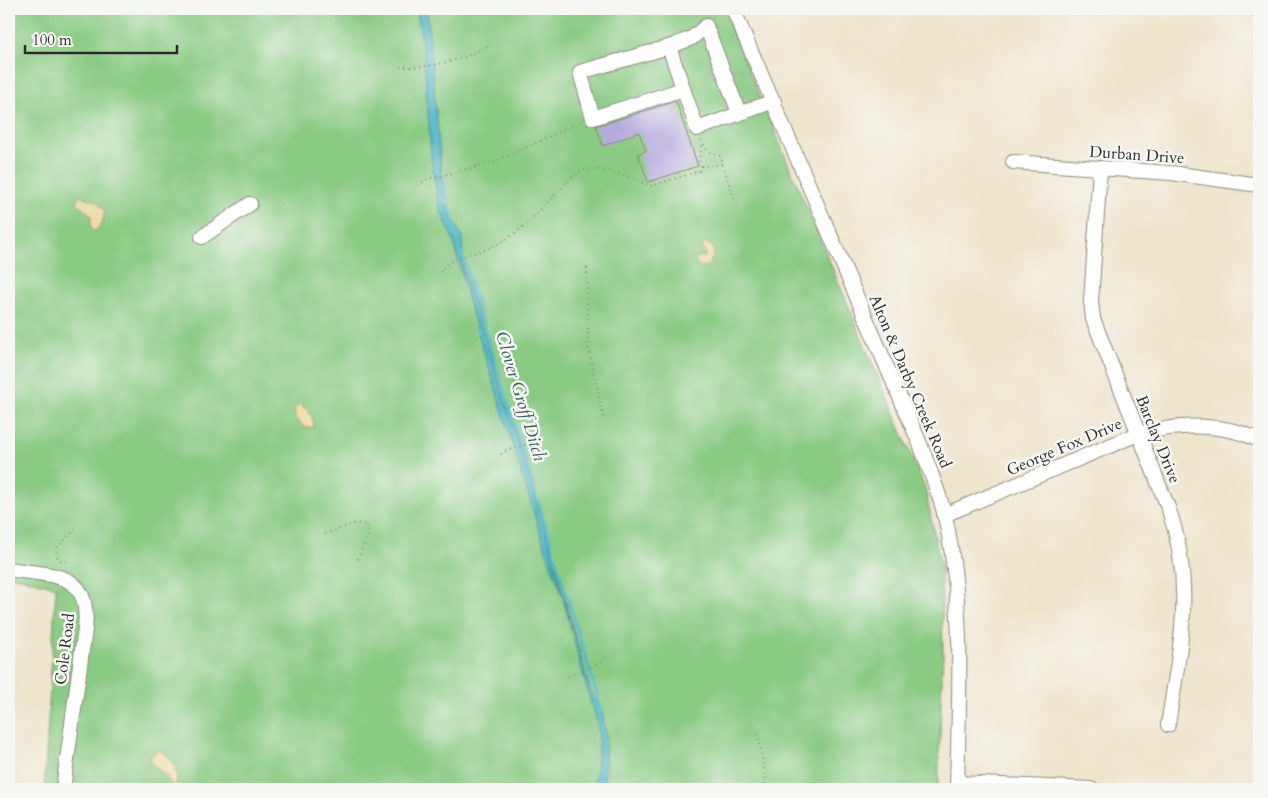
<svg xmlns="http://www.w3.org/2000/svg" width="1268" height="798" font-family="Cardo,serif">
<rect width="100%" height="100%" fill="#f6f6f2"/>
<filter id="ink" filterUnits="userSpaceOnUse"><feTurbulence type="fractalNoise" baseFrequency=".02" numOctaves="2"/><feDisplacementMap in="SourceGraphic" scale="10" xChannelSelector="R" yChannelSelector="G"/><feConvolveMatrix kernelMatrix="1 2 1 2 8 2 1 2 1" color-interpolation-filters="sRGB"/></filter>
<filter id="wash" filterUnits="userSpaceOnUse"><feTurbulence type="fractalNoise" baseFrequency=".0096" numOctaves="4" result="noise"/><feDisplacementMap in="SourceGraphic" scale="20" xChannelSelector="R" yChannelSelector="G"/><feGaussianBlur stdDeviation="1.12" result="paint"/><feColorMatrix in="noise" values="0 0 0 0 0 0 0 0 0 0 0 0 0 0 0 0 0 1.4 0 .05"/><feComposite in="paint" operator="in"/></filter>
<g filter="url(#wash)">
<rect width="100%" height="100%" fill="#efe5cc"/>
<polygon fill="#8acb84" stroke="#5a7b58" points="9,9 723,9 925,488 941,567 943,652 938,789 44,789 56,587 9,575"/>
<g fill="#eeda9e" stroke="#8c8264">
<polygon points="79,196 96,201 105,211 102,224 95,231 91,230 91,215 77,203"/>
<path d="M705 243C719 246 714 257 707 266L698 267 695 260 698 256 705 257 706 253 701 248Z"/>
<path d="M300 404C308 409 314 418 314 427L305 428 295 417 294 408Z"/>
<path d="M158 750C171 754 181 773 175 785L172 786 166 776 151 763V756Z"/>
</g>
<path fill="#4ab5c8" stroke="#3a707a" d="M417 9H427L444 201 462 237 463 268 544 526 591 692 603 715 606 738 604 789H594C596 759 605 733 591 704L562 594 544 545 468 300 454 242 439 206 431 157 424 56Z"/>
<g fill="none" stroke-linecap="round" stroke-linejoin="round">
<g stroke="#4ab5c8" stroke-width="3">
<polyline points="442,180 453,220"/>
<polyline points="462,253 598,698 600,711"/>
</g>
</g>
<g id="blocks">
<polygon fill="#b7aadf" points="676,101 698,166 648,182 638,154 646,151 639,132 603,146 596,126"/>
</g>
</g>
<g filter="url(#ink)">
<use href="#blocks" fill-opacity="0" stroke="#8d887c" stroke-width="1"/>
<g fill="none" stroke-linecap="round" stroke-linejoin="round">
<g stroke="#8d887c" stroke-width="16">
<g id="minor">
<path d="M733 9 920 444C929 468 939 492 945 516 965 606 959 698 957 789"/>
<polyline points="669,47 580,72 593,118 683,89"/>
<polyline points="739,113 706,26 692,38 669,47 697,129 774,101"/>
<polyline points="1013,162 1171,173 1259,185"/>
<path d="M1100 169 1091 301 1093 319 1169 510C1195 587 1180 647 1168 725"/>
<polyline points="202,237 250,204"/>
<path d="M944 515 1138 434C1179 424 1221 422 1259 440"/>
<path d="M9 569C55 577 91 570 85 629L63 789"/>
<polyline points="957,783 1091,789"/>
</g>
</g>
<g stroke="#8d887c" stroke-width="18">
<polyline id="major" points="1257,9 1259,9"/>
</g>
<g stroke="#8d887c" stroke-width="2" stroke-dasharray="1 4" stroke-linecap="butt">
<path d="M400 67C432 68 463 61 490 44"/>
<polyline points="701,140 707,150 720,156 737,208"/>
<polyline points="702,146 699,160 702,166 722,164"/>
<polyline points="418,185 428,179 494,162 581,122"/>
<polyline points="587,268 588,346 604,420"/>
<path d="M440 272C452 254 476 255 494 246 532 227 551 194 581 170 607 167 628 176 651 186L699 171 702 166"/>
<path d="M501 454C512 446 527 447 538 438"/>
<polyline points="325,534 356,523 367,525 369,533 357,561"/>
<polyline points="66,561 60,560 56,555 57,548 78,526"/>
<polyline points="568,676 598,664 606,657"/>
<polyline points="758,734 766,777 764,789"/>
</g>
<use href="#minor" stroke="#fff" stroke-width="14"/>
<use href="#major" stroke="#fff" stroke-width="16"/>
</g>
</g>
<g text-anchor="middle" stroke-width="5" stroke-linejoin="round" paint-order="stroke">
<g font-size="16" fill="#2b2b2b" stroke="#f6f6f2">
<text transform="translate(1137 154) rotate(4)" y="6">Durban Drive</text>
<text transform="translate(911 381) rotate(67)" y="6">Alton &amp; Darby Creek Road</text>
<text transform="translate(1159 439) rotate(68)" y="6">Barclay Drive</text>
<text transform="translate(1064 446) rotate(-23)" y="6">George Fox Drive</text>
<text transform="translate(64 649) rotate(-83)" y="6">Cole Road</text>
</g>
<g font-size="18" font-style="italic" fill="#365b62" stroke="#f6f6f2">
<text transform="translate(521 396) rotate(73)" y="6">Clover Groff Ditch</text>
</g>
</g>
<rect width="1268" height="798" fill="none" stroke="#f6f6f2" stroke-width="30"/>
<path d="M25 45v8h152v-8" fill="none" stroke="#2b2b2b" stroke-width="2.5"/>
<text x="32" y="45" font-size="15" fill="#2b2b2b" stroke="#f6f6f2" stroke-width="4" paint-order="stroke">100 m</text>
</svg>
